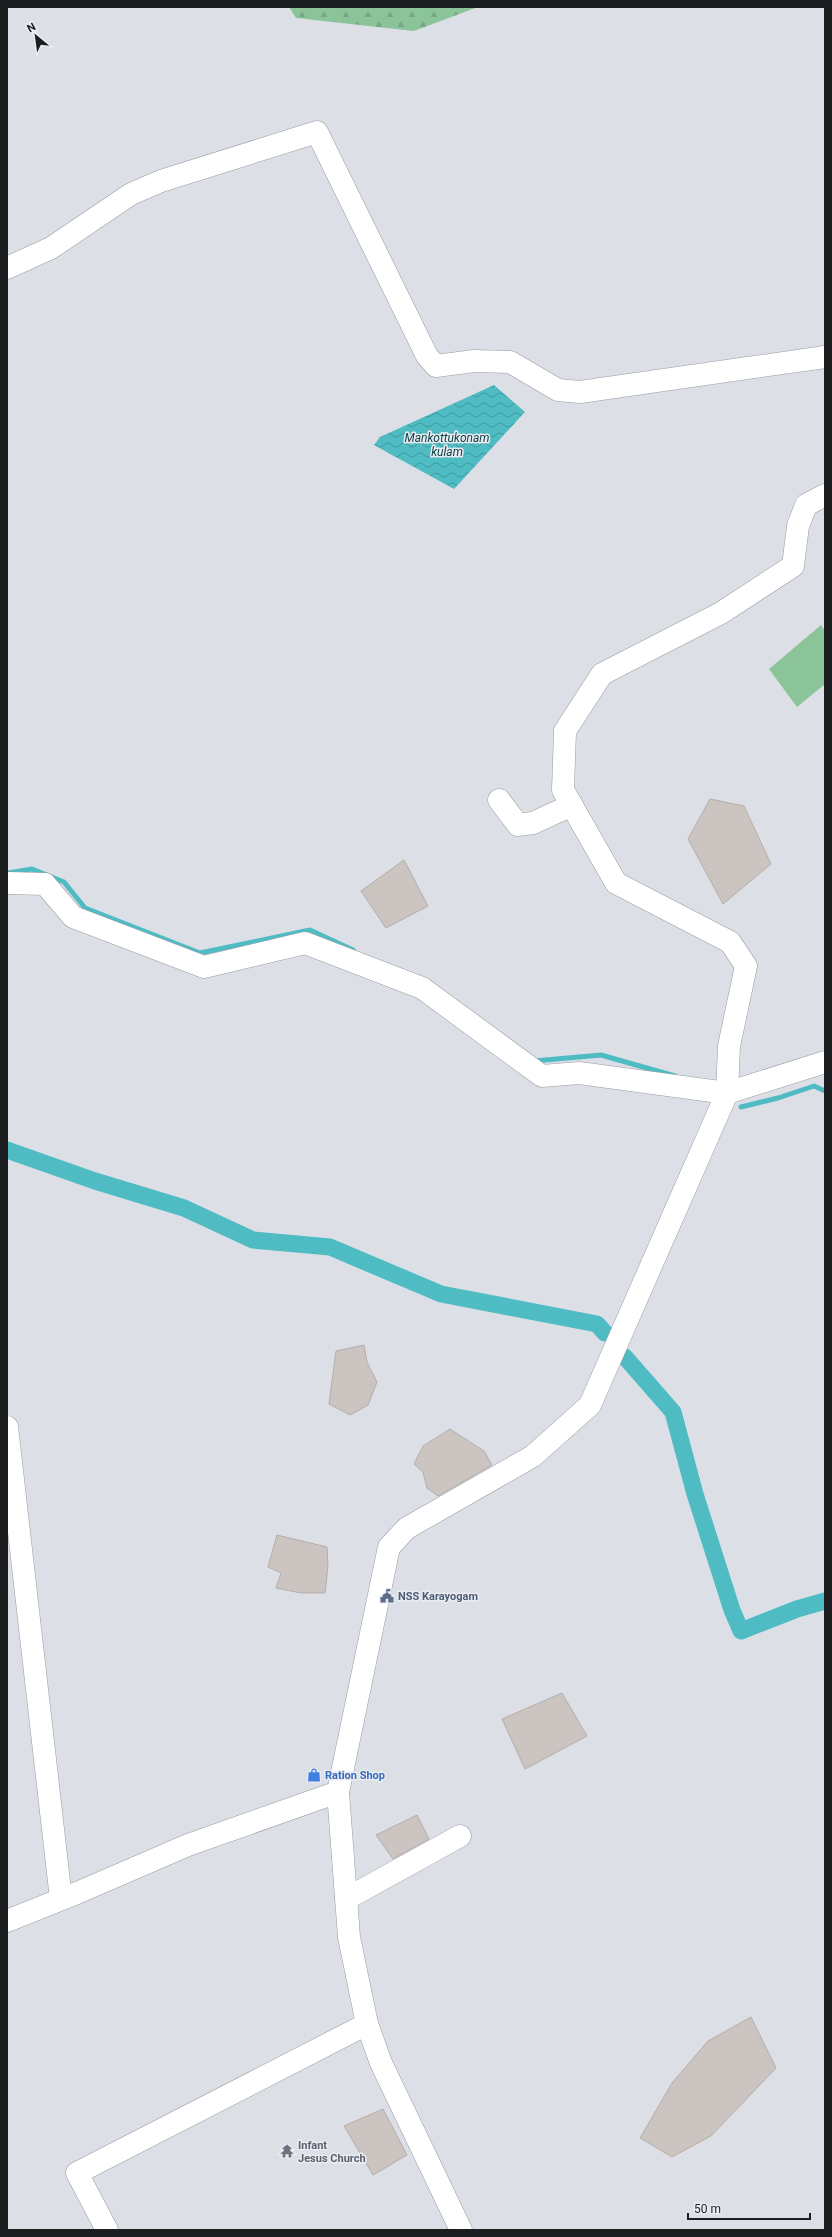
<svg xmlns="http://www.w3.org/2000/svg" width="832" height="2237" font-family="Roboto,sans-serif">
<defs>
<pattern id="forest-firs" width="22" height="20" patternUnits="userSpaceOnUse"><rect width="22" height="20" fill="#8cc499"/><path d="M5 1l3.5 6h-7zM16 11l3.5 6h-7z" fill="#78a883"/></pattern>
<pattern id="water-waves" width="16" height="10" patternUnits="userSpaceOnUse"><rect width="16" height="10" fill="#4fbcc4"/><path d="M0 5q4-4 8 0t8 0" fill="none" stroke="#41989f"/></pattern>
</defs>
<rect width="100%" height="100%" fill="#dddfe6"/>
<polygon fill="#8cc499" points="821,625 825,631 825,684 797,707 769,669"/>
<polygon fill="url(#forest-firs)" points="289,7 478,7 414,31 296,18"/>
<polygon fill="url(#water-waves)" points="494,385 525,412 454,489 374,445 380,437"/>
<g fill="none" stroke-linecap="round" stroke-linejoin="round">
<g stroke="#4fbcc4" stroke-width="5">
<polyline points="8,873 32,869 64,882 85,908 200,953 310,930 353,950"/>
<polyline points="534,1061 601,1055 675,1076"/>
<polyline points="741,1107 778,1098 814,1086 825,1091"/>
</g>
<g stroke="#4fbcc4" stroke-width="17">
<polyline points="7,1150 95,1181 184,1208 253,1240 330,1247 441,1294 597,1324 605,1333"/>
<polyline points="625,1357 673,1412 695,1494 732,1610 741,1631 797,1609 825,1601"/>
</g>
</g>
<g fill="#cbc4c0" stroke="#b4aeaa">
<polygon points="710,799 744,806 771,864 723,904 688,839"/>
<polygon points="404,860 428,906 386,928 361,891"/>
<polygon points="364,1345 367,1362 377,1382 368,1405 350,1415 329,1404 336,1351"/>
<polygon points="450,1429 484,1451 492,1465 438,1496 427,1488 423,1472 414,1464 423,1446"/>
<polygon points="277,1535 327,1547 328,1566 325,1593 301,1593 276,1588 281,1573 268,1567"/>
<polygon points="562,1693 587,1736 525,1769 502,1719"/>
<polygon points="417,1815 429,1839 393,1859 376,1835"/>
<polygon points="751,2017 776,2068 711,2136 672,2157 640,2138 672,2083 708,2041"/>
<polygon points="383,2109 407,2155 373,2175 344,2126"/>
</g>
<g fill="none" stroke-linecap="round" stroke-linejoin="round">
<g stroke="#999ba1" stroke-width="23">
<g id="minor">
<polyline points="7,268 51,248 131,194 161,181 317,132 427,356 436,366 474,361 510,362 558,390 580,392 825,357"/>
<polyline points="499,800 518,825 533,823 572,805"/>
<polyline points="7,883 45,884 73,917 204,967 305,943 422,988 542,1076 579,1073 727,1093 825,1062"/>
<polyline points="7,1427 61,1899"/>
<polyline points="346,1899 460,1836"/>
<polyline points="7,1921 77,1893 188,1845 338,1792"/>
<polyline points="107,2230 77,2173 367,2024"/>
<polyline points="461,2230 381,2063 367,2024 349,1937 338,1792 389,1547 407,1528 533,1456 590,1405 727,1093 729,1046 746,966 730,942 616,883 563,790 565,731 602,674 721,613 793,566 798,526 806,505 825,495"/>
</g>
</g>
<use href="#minor" stroke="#fff" stroke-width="22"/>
</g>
<defs>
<g id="civic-bare" transform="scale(1.08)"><path d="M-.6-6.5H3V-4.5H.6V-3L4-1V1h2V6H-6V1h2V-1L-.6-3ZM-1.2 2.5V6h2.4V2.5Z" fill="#5c6f8a" stroke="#eaecf3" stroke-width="2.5" paint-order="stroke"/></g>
<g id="shop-bare" transform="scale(1.08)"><path d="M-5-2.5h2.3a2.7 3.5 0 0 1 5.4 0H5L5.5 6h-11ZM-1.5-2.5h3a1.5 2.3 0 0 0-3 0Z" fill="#3f7fe0" stroke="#eaecf3" stroke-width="2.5" paint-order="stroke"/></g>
<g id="temple-bare" transform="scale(1.08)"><path d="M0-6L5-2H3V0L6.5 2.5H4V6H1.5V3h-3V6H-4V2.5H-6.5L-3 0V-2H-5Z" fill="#6b7280" stroke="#eaecf3" stroke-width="2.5" paint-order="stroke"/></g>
</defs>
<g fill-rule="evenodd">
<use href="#civic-bare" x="387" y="1596"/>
<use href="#shop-bare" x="314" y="1775"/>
<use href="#temple-bare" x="287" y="2151"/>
</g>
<g text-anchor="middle" stroke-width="3" stroke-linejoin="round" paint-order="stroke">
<g font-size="11" font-weight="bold" fill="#4e5e75" stroke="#eaecf3" text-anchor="start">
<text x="398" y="1600">NSS Karayogam</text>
</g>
<g font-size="11" font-weight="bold" fill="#366cbe" stroke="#eaecf3" text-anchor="start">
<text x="325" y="1779">Ration Shop</text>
</g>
<g font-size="11" font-weight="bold" fill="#5b616d" stroke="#eaecf3" text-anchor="start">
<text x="298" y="2149">Infant<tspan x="298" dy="13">Jesus Church</tspan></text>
</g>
<g font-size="12" font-style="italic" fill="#0e4144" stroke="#eaecf3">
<text x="447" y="442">Mankottukonam<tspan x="447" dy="14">kulam</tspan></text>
</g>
</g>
<rect width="832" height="2237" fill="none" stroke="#1c1d1f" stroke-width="16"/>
<g transform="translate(36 36) rotate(331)" stroke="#eaecf3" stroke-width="3" paint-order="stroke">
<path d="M0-3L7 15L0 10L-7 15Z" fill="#1c1d1f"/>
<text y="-6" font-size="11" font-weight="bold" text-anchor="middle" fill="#1c1d1f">N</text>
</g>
<path d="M688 2213v6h122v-6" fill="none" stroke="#1c1d1f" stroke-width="2"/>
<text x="694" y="2213" font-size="12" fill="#1c1d1f" stroke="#eaecf3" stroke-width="3" paint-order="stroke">50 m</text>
</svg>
